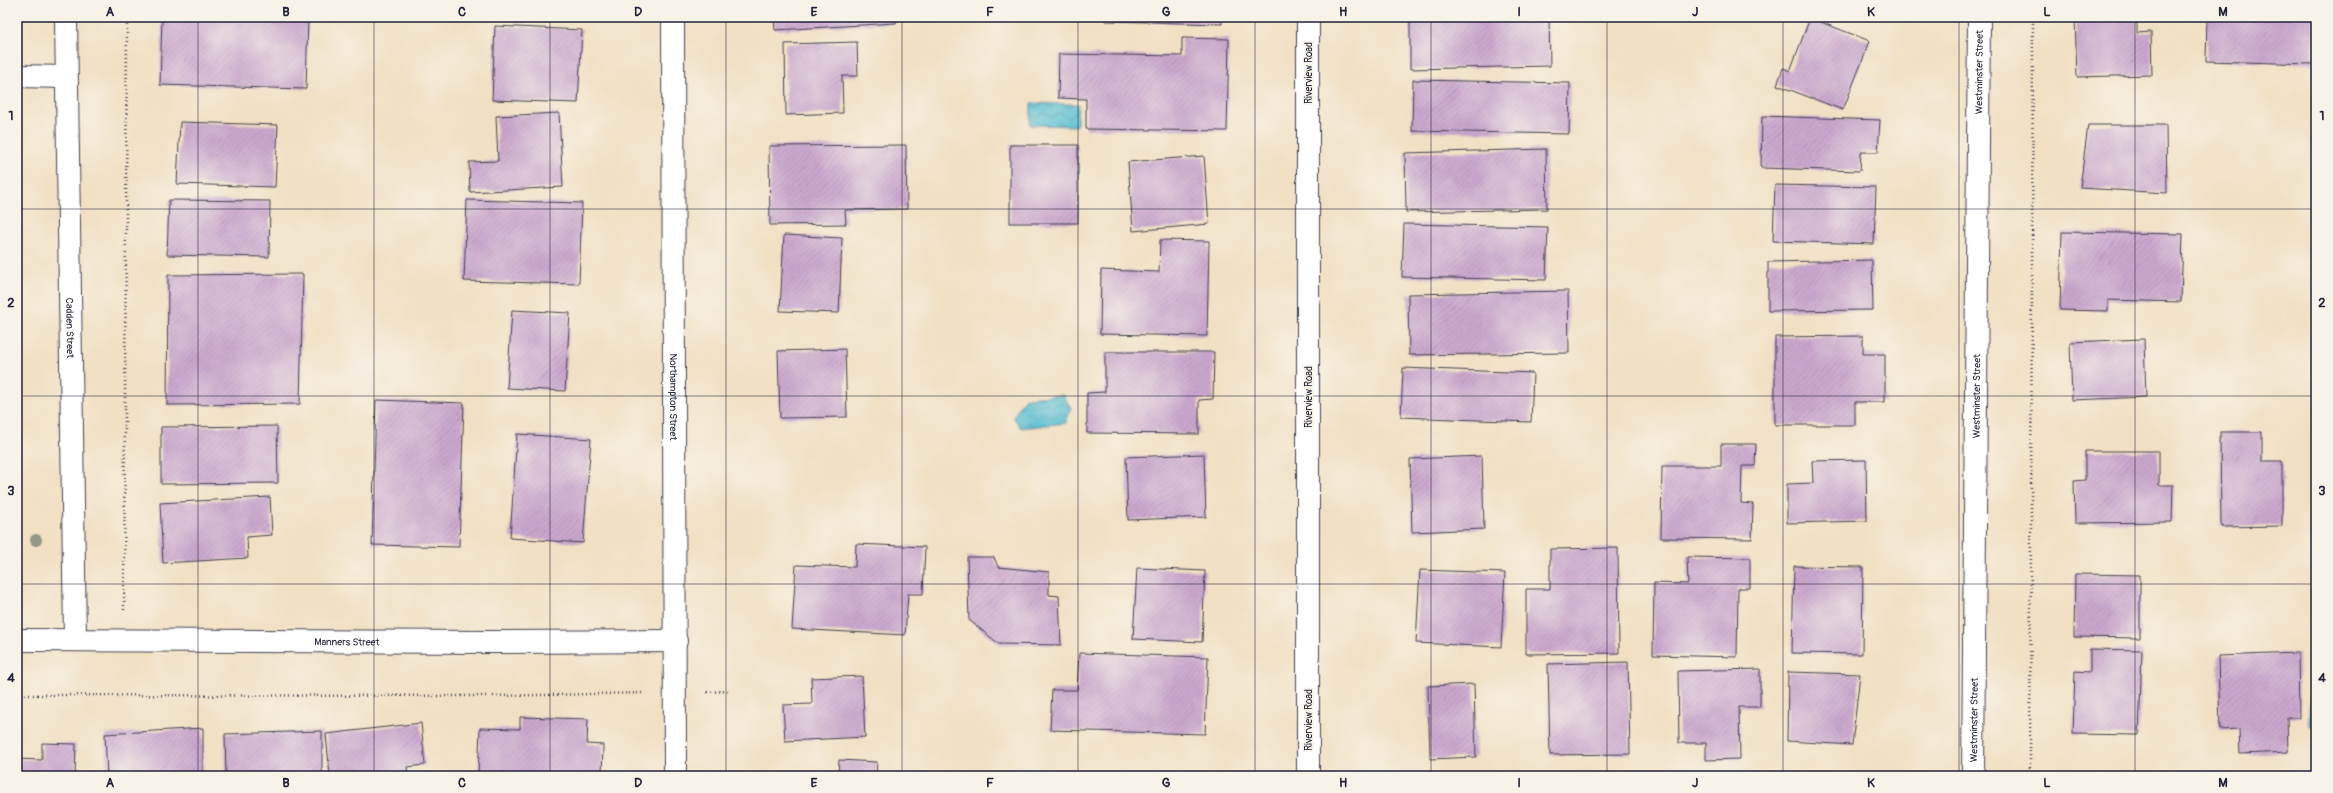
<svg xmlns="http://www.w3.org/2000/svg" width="2333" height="793" font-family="Pangolin,sans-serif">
<defs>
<pattern id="water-waves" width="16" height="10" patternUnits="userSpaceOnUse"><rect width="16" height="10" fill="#54bdd1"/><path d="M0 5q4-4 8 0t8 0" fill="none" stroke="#4599ab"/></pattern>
<pattern id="building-hatch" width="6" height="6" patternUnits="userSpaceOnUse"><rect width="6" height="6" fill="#caa7ce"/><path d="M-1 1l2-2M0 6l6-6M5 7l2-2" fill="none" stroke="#ad8fb2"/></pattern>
</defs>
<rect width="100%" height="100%" fill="#f7f3e8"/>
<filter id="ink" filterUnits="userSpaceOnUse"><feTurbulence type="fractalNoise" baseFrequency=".025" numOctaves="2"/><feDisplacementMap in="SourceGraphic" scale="8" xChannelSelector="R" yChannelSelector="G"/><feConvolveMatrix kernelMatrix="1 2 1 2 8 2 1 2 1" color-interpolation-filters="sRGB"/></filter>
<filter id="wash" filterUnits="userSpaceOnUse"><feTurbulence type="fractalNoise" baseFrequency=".012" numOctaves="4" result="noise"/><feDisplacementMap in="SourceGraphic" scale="16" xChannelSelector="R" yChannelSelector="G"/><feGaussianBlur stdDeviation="0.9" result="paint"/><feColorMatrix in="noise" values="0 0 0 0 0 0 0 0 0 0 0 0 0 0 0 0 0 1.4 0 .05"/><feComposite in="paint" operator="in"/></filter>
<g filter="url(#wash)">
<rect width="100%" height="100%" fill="#f1e0c3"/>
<g fill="url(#water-waves)" stroke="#3b7086">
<polygon points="1031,103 1078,104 1077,126 1030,125"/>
<polygon points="1063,395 1071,408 1066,423 1021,428 1013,417 1025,398"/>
<polygon points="2311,484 2316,484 2316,528 2310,528"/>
<polygon points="2310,684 2316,685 2316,726 2309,726"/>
</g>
<g id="blocks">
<g fill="url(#building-hatch)">
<polygon points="162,17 308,17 306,89 160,85"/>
<polygon points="774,17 896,17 896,23 775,30"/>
<polygon points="1105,17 1222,17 1222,24 1105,21"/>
<polygon points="1410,17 1549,17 1550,66 1410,69"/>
<polygon points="2075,17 2137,17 2137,33 2151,32 2152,75 2077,77"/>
<polygon points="2207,17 2315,17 2313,64 2206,61"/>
<polygon points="1810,18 1870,41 1843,110 1777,85 1783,68 1790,71"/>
<polygon points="495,26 582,30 578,103 492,100"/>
<polygon points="1182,38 1229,39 1227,131 1086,129 1086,99 1058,98 1059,54 1182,56"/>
<polygon points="857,42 858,76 842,76 843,113 786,115 785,44"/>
<polygon points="1413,80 1570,83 1569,134 1412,131"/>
<polygon points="559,113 563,187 470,192 469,162 498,161 496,116"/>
<polygon points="1762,116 1880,120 1878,152 1861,152 1860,171 1761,168"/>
<polygon points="180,122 278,125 275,187 177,184"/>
<polygon points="2088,125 2166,125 2167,193 2080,188"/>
<polygon points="906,145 907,209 845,210 846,224 770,225 769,146"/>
<rect x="1010" y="145" width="68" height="78"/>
<polygon points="1546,149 1547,209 1406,212 1405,153"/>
<polygon points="1204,156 1209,224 1133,231 1128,162"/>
<polygon points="1775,185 1876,187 1874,244 1773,241"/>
<polygon points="169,200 270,201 269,257 167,255"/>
<polygon points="467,200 582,203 579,284 464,281"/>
<polygon points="1404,224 1548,227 1546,280 1402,277"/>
<polygon points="2062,232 2183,234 2181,302 2108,300 2108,311 2060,310"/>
<polygon points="784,235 842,238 839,313 780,311"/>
<polygon points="1160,240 1209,241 1207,336 1100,334 1101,270 1159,272"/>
<polygon points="1872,260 1873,310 1768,311 1768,262"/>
<polygon points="303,274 300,404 167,405 168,275"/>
<polygon points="1568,291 1569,353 1409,355 1408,294"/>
<polygon points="512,310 570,313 565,391 507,388"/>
<polygon points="1863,336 1863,354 1885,354 1885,402 1855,402 1855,425 1775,425 1775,337"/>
<polygon points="2144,339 2146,397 2072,400 2070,342"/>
<polygon points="845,349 847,417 780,418 778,351"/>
<polygon points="1105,352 1214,352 1213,399 1199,400 1199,434 1087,433 1087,393 1105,392"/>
<polygon points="1403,368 1533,373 1531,422 1401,417"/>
<polygon points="376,400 464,403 459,547 372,545"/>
<polygon points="277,426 278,483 161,484 161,427"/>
<polygon points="2220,432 2262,432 2262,461 2282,461 2282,526 2221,527"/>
<polygon points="517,434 591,439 583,543 510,538"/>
<polygon points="1721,444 1756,444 1755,466 1742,466 1741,503 1753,504 1752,539 1661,538 1662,466 1721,466"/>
<polygon points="2085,451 2159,451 2159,485 2173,485 2172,522 2075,523 2074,481 2085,480"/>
<polygon points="1204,454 1206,517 1128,520 1126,457"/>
<polygon points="1482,456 1484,529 1412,532 1410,459"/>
<polygon points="1866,460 1867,521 1787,523 1787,484 1813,483 1812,461"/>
<polygon points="270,497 272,535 247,537 248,558 163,563 160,503"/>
<polygon points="856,544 925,547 923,594 908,594 905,635 792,629 796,565 855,567"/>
<polygon points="1618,548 1619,653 1526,654 1526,589 1550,589 1550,549"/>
<polygon points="967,557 994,557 998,567 1049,572 1049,595 1059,596 1061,645 999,644 969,620"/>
<polygon points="1687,557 1750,558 1750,588 1738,588 1737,657 1653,655 1654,583 1688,584"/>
<polygon points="1794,566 1863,567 1862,654 1792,653"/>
<polygon points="1137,568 1205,571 1202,642 1133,639"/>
<polygon points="1420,570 1505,573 1501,647 1416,643"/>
<polygon points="2075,574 2140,575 2140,638 2074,637"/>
<polygon points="2090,649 2142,650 2139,735 2073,734 2075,671 2090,672"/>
<polygon points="1079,653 1208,657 1205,734 1050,730 1052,690 1077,690"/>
<polygon points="2298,653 2299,718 2287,718 2288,752 2240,754 2239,729 2220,730 2218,656"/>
<polygon points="1628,662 1630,754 1550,755 1548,664"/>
<polygon points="1760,669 1760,707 1739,707 1740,759 1706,760 1706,743 1679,743 1678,671"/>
<polygon points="1788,672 1860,674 1852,745 1787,741"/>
<polygon points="862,676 865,737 785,741 783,705 812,704 811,678"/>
<polygon points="1474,684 1476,757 1430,759 1428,686"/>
<polygon points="520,717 588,719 587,744 603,745 602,776 478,776 480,728 520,729"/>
<polygon points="421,723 425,765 407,767 408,776 330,776 326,734"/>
<polygon points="203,728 203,776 107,776 105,734"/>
<polygon points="322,731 322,776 226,776 225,734"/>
<polygon points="42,743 76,744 75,776 17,776 17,759 42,760"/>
<polygon points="839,760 877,762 876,776 838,776"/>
</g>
</g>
</g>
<g filter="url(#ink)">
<use href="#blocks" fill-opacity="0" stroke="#413e4f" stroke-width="1"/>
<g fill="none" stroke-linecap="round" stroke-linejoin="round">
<g stroke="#413e4f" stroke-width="24">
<g id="minor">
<path id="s1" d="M66 17 75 639"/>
<path id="s2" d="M673 17 675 776"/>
<polyline points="1308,17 1308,776"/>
<polyline points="17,76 66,77"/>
<path id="s3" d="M17 640 493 642 676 641"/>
<path id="s4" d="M1973 776 1979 17"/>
</g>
</g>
<g stroke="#413e4f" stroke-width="2.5" stroke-dasharray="1 3" stroke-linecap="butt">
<polyline points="124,610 127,17"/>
<polyline points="707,692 730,691"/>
<polyline points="17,695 493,696 644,693"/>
<polyline points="2030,776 2033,17"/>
</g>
<use href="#minor" stroke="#fff" stroke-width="22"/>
</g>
<circle fill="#939785" cx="36" cy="540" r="6"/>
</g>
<path fill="none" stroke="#22223b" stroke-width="1" stroke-opacity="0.55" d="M198 17V776M374 17V776M550 17V776M726 17V776M902 17V776M1078 17V776M1255 17V776M1431 17V776M1607 17V776M1783 17V776M1959 17V776M2135 17V776M17 209H2316M17 396H2316M17 584H2316"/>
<g text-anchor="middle" stroke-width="4" stroke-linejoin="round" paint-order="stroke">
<g font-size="10" fill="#22223b" stroke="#f7f3e8">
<text transform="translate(1308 73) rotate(-90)" y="4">Riverview Road</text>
<text dy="4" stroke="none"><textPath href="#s4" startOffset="704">Westminster Street</textPath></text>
<text dy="4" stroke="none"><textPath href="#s1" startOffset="311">Cadden Street</textPath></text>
<text dy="4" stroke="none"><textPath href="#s2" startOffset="380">Northampton Street</textPath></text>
<text transform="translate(1308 397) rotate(-90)" y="4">Riverview Road</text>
<text dy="4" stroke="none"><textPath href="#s4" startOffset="380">Westminster Street</textPath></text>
<text dy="4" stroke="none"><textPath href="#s3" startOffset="330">Manners Street</textPath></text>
<text transform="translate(1308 720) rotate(-90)" y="4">Riverview Road</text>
<text dy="4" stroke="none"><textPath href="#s4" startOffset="56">Westminster Street</textPath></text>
</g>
</g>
<rect width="2333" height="793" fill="none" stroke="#f7f3e8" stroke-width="44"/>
<rect x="22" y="22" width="2289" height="749" fill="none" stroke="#22223b" stroke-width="1.5"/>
<g font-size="13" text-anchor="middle" font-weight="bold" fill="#22223b">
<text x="110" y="16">A</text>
<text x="286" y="16">B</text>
<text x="462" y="16">C</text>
<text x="638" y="16">D</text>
<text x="814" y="16">E</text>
<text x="990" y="16">F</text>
<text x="1166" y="16">G</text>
<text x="1343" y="16">H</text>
<text x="1519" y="16">I</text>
<text x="1695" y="16">J</text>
<text x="1871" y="16">K</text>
<text x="2047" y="16">L</text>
<text x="2223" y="16">M</text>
<text x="11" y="120">1</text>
<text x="2322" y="120">1</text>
<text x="11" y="307">2</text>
<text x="2322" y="307">2</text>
<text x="11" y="495">3</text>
<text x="2322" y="495">3</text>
<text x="11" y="682">4</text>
<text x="2322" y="682">4</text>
<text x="110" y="787">A</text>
<text x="286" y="787">B</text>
<text x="462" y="787">C</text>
<text x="638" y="787">D</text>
<text x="814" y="787">E</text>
<text x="990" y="787">F</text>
<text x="1166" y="787">G</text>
<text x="1343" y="787">H</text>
<text x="1519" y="787">I</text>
<text x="1695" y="787">J</text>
<text x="1871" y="787">K</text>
<text x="2047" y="787">L</text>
<text x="2223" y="787">M</text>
</g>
</svg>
